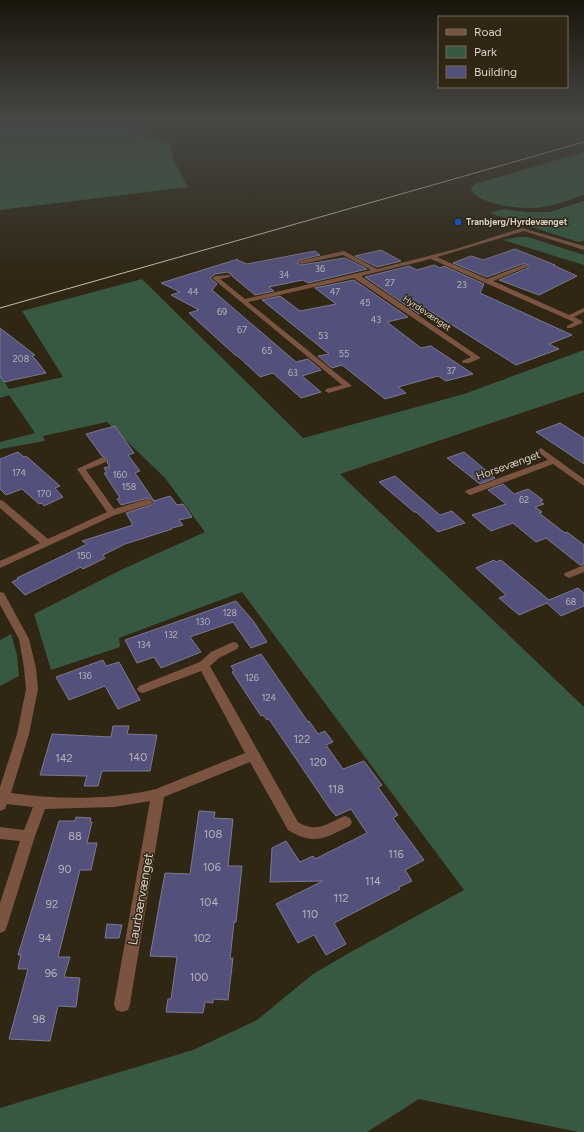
<svg xmlns="http://www.w3.org/2000/svg" width="584" height="1132" font-family="Figtree,sans-serif">
<rect width="100%" height="100%" fill="#2f2614"/>
<g fill="#375841">
<polygon points="0,120 124,120 153,137 131,134 170,142 173,159 188,187 0,210"/>
<path d="M584 152V195C571 199 556 206 542 207 524 210 482 206 471 190V188L475 184Z"/>
<polygon points="584,201 584,241 578,242 489,213 503,209 527,212 549,212"/>
<polygon points="517,237 528,237 584,255 584,265 503,240"/>
<polygon points="142,279 303,438 464,394 584,350 584,392 340,474 584,707 584,1132 578,1132 419,1099 367,1132 0,1132 0,1108 193,1050 257,1020 313,974 349,953 464,890 242,592 119,638 120,647 51,670 34,614 123,569 205,532 165,478 107,422 43,436 45,441 0,449 0,442 35,433 9,395 0,398 0,375 9,389 63,377 22,311"/>
<polygon points="11,634 17,655 19,676 0,686 0,640"/>
</g>
<g fill="#53517c" stroke="#7a7a8f">
<polygon points="515,249 555,265 553,265 577,276 539,295 499,280 528,268 528,265 527,264 522,264 487,277 453,263 471,256 483,260"/>
<polygon points="381,250 401,261 377,267 355,256"/>
<polygon points="315,251 320,255 299,260 297,263 301,265 345,258 367,269 308,283 303,280 269,287 274,291 255,295 232,276 231,274 227,272 215,274 210,278 217,284 212,290 296,362 308,359 321,370 302,376 321,392 301,398 273,373 260,377 240,358 234,354 189,313 199,310 171,295 180,292 161,283 238,259 237,260 247,264"/>
<polygon points="434,265 440,268 444,266 484,284 480,293 572,335 549,344 559,349 516,365 430,311 419,314 365,277 409,266 417,270"/>
<polygon points="354,280 408,317 387,322 421,348 431,346 473,374 446,381 438,376 398,387 406,393 385,399 342,365 332,368 318,356 329,354 262,300 280,296 300,311 336,304 315,288"/>
<polygon points="0,328 35,355 32,356 36,360 46,373 4,382 0,376"/>
<polygon points="560,423 584,438 584,464 536,432"/>
<polygon points="115,426 134,453 128,455 140,471 135,473 154,501 170,496 177,505 183,504 192,517 179,520 183,525 172,528 172,529 125,544 103,555 105,558 83,569 81,567 25,595 12,582 18,579 17,578 87,544 82,541 133,525 126,513 151,505 154,503 154,501 148,498 121,505 117,499 120,498 104,473 107,473 104,468 110,466 107,463 108,460 102,456 86,434"/>
<polygon points="18,452 24,457 26,456 60,486 55,488 63,497 44,506 42,503 39,504 22,489 6,495 0,489 0,459"/>
<polygon points="464,452 495,478 480,484 447,458"/>
<polygon points="395,476 440,515 452,511 465,523 438,532 416,512 414,512 379,482"/>
<polygon points="503,484 514,494 528,489 543,500 540,501 544,504 535,507 542,512 539,513 565,533 567,532 584,545 584,564 580,565 546,538 536,542 513,523 491,531 472,515 506,504 488,490"/>
<polygon points="494,560 496,562 501,560 549,600 578,588 584,593 584,606 561,616 547,603 519,615 499,598 506,595 476,568"/>
<polygon points="236,601 254,622 267,642 251,648 233,622 190,637 201,652 161,668 154,657 137,663 125,640"/>
<polygon points="261,654 308,722 309,721 318,734 325,731 333,742 326,745 343,769 364,761 382,785 378,787 398,815 393,818 424,860 405,870 412,881 399,887 400,889 334,923 346,944 326,955 314,935 298,943 276,904 323,881 270,882 272,848 286,841 300,862 313,856 315,859 367,833 351,809 336,816 330,809 269,719 267,720 263,715 261,716 232,672 234,671 231,666"/>
<polygon points="103,660 106,666 119,662 140,700 118,709 105,686 69,700 56,677"/>
<polygon points="113,726 129,726 127,734 157,735 150,771 102,771 98,786 84,786 87,776 40,775 52,734 111,737"/>
<polygon points="199,811 215,812 214,818 233,819 228,866 242,866 236,922 234,922 230,959 233,958 228,1000 213,999 213,1003 205,1002 203,1013 166,1012 168,999 171,999 177,957 150,956 165,873 190,874"/>
<polygon points="76,817 91,818 90,822 92,822 87,843 97,843 91,870 80,870 58,957 70,957 64,977 80,978 76,1007 58,1006 50,1041 9,1039 28,969 18,969 21,955 18,955 59,821 75,821"/>
<polygon points="107,924 122,925 119,938 105,938"/>
</g>
<g fill="none" stroke-linecap="round" stroke-linejoin="round">
<g fill="#7a5441" fill-rule="evenodd">
<polygon points="522,228 584,246 584,250 524,231 437,257 487,279 523,265 527,265 527,267 493,281 569,315 584,308 584,312 574,317 582,321 582,323 571,328 567,328 567,326 574,322 431,259 361,276 481,358 469,363 463,363 462,361 471,357 354,278 248,302 352,386 329,393 325,391 326,389 342,385 212,278 215,276 230,275 230,277 220,279 245,299 371,270 343,255 301,264 298,262 299,261 344,251 377,269 456,249"/>
<polygon points="541,448 584,479 584,486 553,464 473,494 470,495 465,492 467,490 548,460 537,451"/>
<polygon points="103,457 107,460 106,462 86,470 114,509 148,499 153,502 151,504 115,515 0,568 0,561 40,543 0,508 0,500 3,501 48,539 107,512 77,469"/>
<polygon points="584,565 584,572 569,578 564,575 565,573"/>
<path d="M0 592 4 593 29 639 36 668 38 689 29 734 11 793C59 800 109 800 156 789L245 753 201 671 143 693 139 692 137 689 139 686 200 662 211 652 233 642 237 643 239 646 237 649 219 658 210 666 298 822C317 834 327 823 345 816L350 818 352 822 350 826C325 838 314 846 288 830L250 762 164 797 130 1004 128 1010 122 1012 116 1010 114 1004 150 801 114 807 45 809 35 836 7 926 5 931 0 933V903L20 841 0 839V827L24 830 33 807 7 804 5 809 0 811V787L17 734 26 689 24 668 19 639 0 605Z"/>
</g>
<polyline stroke="#c5beb2" stroke-width="1" points="0,308 584,142"/>
</g>
<linearGradient id="sky" x2="0" y2="1"><stop stop-color="#1a150b"/><stop offset="0.43" stop-color="#474745"/><stop offset="1" stop-color="#474745" stop-opacity="0"/></linearGradient>
<rect width="584" height="278" fill="url(#sky)"/>
<rect fill="#1a4fb4" stroke="#2f2614" stroke-width="1.5" x="454" y="218" width="8" height="8" rx="2"/>
<g text-anchor="middle" stroke-width="3" stroke-linejoin="round" paint-order="stroke">
<g font-size="9" font-weight="bold" fill="#d9d3c8" stroke="#2f2614" text-anchor="start">
<text x="466" y="225">Tranbjerg/Hyrdevænget</text>
</g>
<g font-size="9" fill="#b8b2b5">
<text x="320" y="272">36</text>
<text x="284" y="278">34</text>
<text x="390" y="286">27</text>
<text x="462" y="288">23</text>
<text x="193" y="295">44</text>
<text x="335" y="295">47</text>
<text x="365" y="306">45</text>
<text x="222" y="315">69</text>
<text x="376" y="323">43</text>
<text x="242" y="333">67</text>
<text x="323" y="339">53</text>
<text x="267" y="354">65</text>
<text x="344" y="357">55</text>
<text x="21" y="362">208</text>
<text x="451" y="374">37</text>
<text x="293" y="376">63</text>
<text x="19" y="476">174</text>
<text x="120" y="478">160</text>
<text x="129" y="490">158</text>
<text x="44" y="497">170</text>
<text x="524" y="503">62</text>
<text x="84" y="559">150</text>
<text x="571" y="605">68</text>
<text x="230" y="616">128</text>
<text x="203" y="625">130</text>
<text x="171" y="638">132</text>
<text x="144" y="648">134</text>
<text x="85" y="679">136</text>
<text x="252" y="681">126</text>
<text x="269" y="701">124</text>
</g>
<g font-size="9" fill="#d9d3c8" stroke="#2f2614">
<text transform="translate(427 313) rotate(34)" y="3">Hyrdevænget</text>
</g>
<g font-size="11" fill="#d9d3c8" stroke="#2f2614">
<text transform="translate(508 465) rotate(-20)" y="4">Horsevænget</text>
</g>
<g font-size="11" fill="#b8b2b5">
<text x="302" y="743">122</text>
<text x="138" y="761">140</text>
<text x="64" y="762">142</text>
<text x="318" y="766">120</text>
<text x="336" y="793">118</text>
<text x="213" y="838">108</text>
<text x="75" y="840">88</text>
<text x="396" y="858">116</text>
<text x="212" y="871">106</text>
<text x="65" y="873">90</text>
<text x="373" y="885">114</text>
<text x="341" y="902">112</text>
<text x="209" y="906">104</text>
<text x="52" y="908">92</text>
<text x="310" y="918">110</text>
<text x="45" y="942">94</text>
<text x="202" y="942">102</text>
<text x="51" y="977">96</text>
<text x="199" y="981">100</text>
<text x="39" y="1023">98</text>
</g>
<g font-size="13" fill="#d9d3c8" stroke="#2f2614">
<text transform="translate(140 899) rotate(-80)" y="5">Laurbærvænget</text>
</g>
</g>
<rect x="438" y="16" width="130" height="72" fill="#2f2614" stroke="#736b5c"/>
<rect x="446" y="29" width="20" height="6" fill="#7a5441" stroke="#736b5c"/>
<text x="474" y="36" font-size="12" fill="#d9d3c8">Road</text>
<rect x="446" y="46" width="20" height="12" fill="#375841" stroke="#736b5c"/>
<text x="474" y="56" font-size="12" fill="#d9d3c8">Park</text>
<rect x="446" y="66" width="20" height="12" fill="#53517c" stroke="#736b5c"/>
<text x="474" y="76" font-size="12" fill="#d9d3c8">Building</text>
</svg>
